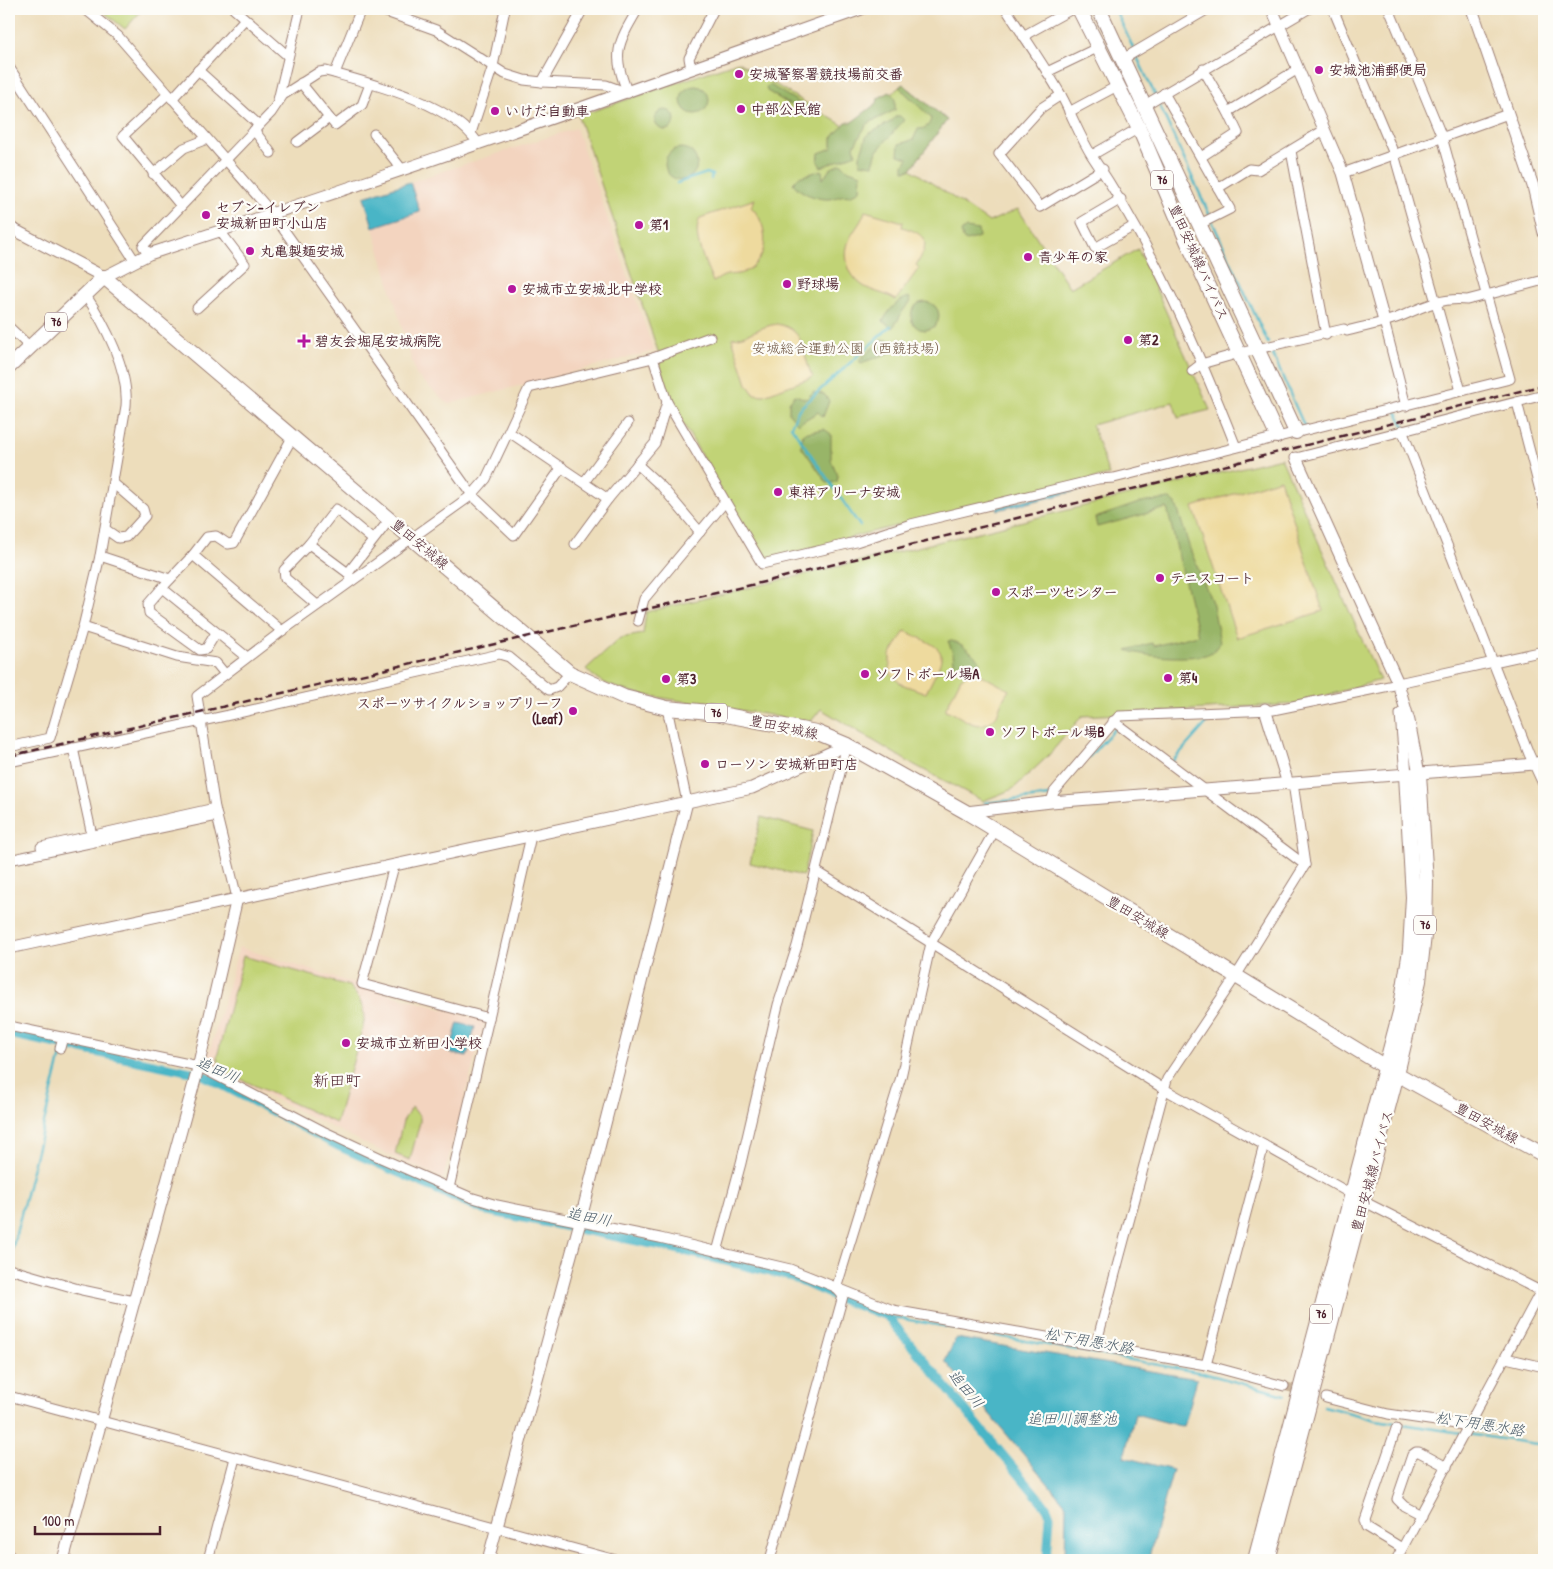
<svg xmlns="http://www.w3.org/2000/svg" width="1553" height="1569" font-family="'Patrick Hand','Klee One',sans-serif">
<rect width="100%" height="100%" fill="#fdfcf7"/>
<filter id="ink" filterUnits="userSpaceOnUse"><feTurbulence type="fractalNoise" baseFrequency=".02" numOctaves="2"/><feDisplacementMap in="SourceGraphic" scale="10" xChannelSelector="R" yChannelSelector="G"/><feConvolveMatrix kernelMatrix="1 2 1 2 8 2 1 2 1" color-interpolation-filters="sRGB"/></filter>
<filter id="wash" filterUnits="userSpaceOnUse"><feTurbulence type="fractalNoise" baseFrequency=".0096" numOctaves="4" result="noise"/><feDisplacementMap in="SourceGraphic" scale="20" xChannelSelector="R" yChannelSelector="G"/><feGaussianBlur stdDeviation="1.12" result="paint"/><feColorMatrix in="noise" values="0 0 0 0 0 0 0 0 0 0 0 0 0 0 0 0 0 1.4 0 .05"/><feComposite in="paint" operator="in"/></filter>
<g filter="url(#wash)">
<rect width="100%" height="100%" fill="#edddbb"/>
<g fill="#f3d4bf">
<polygon points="576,128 654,351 448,404 416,375 364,197"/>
<polygon points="239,947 364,987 485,1021 443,1179 372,1147 206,1065"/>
</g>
<g fill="#c1d376" stroke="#867950">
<polygon points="100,9 143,9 125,29"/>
<polygon points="738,62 849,129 903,84 947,120 911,169 989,222 1018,209 1070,288 1138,249 1210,410 1178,418 1173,402 1092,425 1109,475 863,534 762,562 671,402 659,363 661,360 578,116"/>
<path d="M1281 458 1380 680 1297 704 1082 716 1048 756 1013 789 983 801 907 761 821 709 808 725 770 715 644 695C624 690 599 685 586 669L620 638 643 634 646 612C858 563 1069 509 1281 458Z"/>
<polygon points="761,817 813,831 803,876 750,863"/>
<path d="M243 956 349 986C359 997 365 1007 364 1022L336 1123 221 1070 217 1057Z"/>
<polygon points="412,1107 420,1117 420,1122 410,1160 395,1154 403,1121"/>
</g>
<g fill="#98b567" stroke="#716a49">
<path d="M903 84 947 120 910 170 904 171V165L908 158 898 155 899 144 913 140 918 129C925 129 930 126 931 118L899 87Z"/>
<polygon points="770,85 810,109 810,114 807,115 767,91 766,87"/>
<circle cx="695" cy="100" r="14"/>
<polygon points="890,92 895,98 895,110 867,124 854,146 856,154 821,167 818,162 819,153 832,148 832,138 846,122 852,122 877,103 878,98"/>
<circle cx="665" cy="120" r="10"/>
<polygon points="896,116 900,116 904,120 877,151 873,165 860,163 860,156 867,135 892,121"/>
<circle cx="681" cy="164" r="16"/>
<path d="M841 163 846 169 861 174 860 190 850 196C841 194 838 198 830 199 818 200 799 193 793 183L799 177 822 170 823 179 830 169Z"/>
<polygon points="966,228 978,230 979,237 967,241 963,239 961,232"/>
<path d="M909 297 911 302C899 312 901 319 892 328L883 321C890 309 896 301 909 297Z"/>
<circle cx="925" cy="316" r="14"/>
<polygon points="882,340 888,340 893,346 892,352 861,363 859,360"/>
<polygon points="813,392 824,394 829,401 823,417 818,412 798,424 789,413 789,402 795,395 806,399"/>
<polygon points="824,429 831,434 831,460 838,476 837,482 827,483 801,446 803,433"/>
<path d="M1170 499 1176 504 1190 549 1213 605 1220 643C1217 649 1212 653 1205 655 1187 659 1143 657 1127 650L1152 643 1154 646 1198 635 1167 508 1097 527 1095 518 1139 503Z"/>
<path d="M948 641C961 640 973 654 981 662 973 666 962 661 955 671L953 653Z"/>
</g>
<g fill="#eeda9e" stroke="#9c7c64">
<path d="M755 199 751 207C769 224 771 258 746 271 740 275 734 274 727 275 722 276 717 280 713 282 706 263 691 237 700 218Z"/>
<path d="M865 211 903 222 902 227C927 234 931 243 916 265L919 268 896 300C885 293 877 293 867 288 849 279 841 257 850 238 855 228 862 222 865 211Z"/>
<path d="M777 324C809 330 801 357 813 377L764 395 754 394 747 384 732 338C748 337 760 326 777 324Z"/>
<polygon points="1280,479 1323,611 1237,638 1193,507"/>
<path d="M905 631C950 652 948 649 926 693L901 684 890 673V655Z"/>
<path d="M970 673 983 676 1009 690 1002 701 997 715C977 737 965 716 945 710L961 678Z"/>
</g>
<g fill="#4ab5c6" stroke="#4a6a78">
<polygon points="410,182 420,212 373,227 364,197"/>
<polygon points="1104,480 1105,484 998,510 997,507"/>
<polygon points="458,1023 475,1027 467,1057 449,1053"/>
<polygon points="956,1338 1197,1379 1184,1427 1135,1414 1124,1457 1173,1470 1148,1560 1065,1560 1066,1505 945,1361"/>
</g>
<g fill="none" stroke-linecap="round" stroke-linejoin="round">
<g stroke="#4ab5c6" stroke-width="2.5">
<polyline points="1115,9 1134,50"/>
<polyline points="1136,55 1155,95"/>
<polyline points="1157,100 1210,216"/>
<polyline points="677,183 707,173 712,175 711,179"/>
<polyline points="1212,221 1268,343"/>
<polyline points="1270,348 1305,428"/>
<polyline points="1397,412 1405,428"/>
<polyline points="860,526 791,426 799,409 891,326"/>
<polyline points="1089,757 1117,726"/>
<polyline points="1171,763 1212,717"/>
<polyline points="985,803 1051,796"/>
<polyline points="9,1262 62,1051"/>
<polyline points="887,1316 1203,1373 1285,1395"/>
<polyline points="1324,1406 1376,1420 1461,1433"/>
<polyline points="1467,1434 1544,1445"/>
</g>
<polyline stroke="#4ab5c6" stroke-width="9" points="9,1034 201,1074 340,1147 483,1210 667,1247 791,1277 845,1301 887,1316 1047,1508 1050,1516 1047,1560"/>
</g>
</g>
<g filter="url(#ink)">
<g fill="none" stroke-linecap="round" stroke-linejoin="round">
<polyline stroke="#ccb79e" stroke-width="9" stroke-dasharray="9 4.5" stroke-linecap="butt" points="1284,1386 1326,1398"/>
<g stroke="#9c7e73" stroke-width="11">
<g id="minor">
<polyline points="85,9 118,36 272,213 472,495 514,535 562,467"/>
<polyline points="234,9 288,56"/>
<polyline points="378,9 436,30 505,74 524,80 542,82 606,85 628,93"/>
<path d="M1006 9C1024 37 1044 65 1061 95 1072 115 1080 137 1092 156 1152 244 1197 348 1236 447"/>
<polyline points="1333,9 1394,154 1461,391"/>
<polyline points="1023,36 1072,9"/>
<polyline points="1123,59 1208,9"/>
<polyline points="9,67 135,261"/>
<polyline points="691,69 689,58 714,9"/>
<polyline points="1203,69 1228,112 1298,69"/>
<polyline points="198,70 259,125"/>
<polyline points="1047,72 1097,48"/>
<polyline points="335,73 361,9"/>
<polyline points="542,82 583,9"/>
<polyline points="301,83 335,125 362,105 370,84"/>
<path d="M628 93C611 54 618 43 638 9"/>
<polyline points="1164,93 1230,209 1200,224"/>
<polyline points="168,94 123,136 181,206"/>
<polyline points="1061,95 1041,108 999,154 1040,207 1103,169"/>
<polyline points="172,99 245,19"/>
<polyline points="278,100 300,9"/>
<polyline points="1143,106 1308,9"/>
<polyline points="1069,112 1119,85"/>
<polyline points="254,130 271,153"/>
<polyline points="471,133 493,66 505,9"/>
<polyline points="374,134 401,168"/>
<polyline points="297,142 329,118"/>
<polyline points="1291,151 1326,335"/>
<polyline points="1092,155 1139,128"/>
<polyline points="1201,157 1238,133 1228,112"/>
<polyline points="1343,173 1508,114"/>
<polyline points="153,174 184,148 207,139"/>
<polyline points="1218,188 1249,169 1258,170 1324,130"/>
<polyline points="1121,199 1082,222 1095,248 1134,226"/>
<path d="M149 254 143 246 271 113 283 95 319 72 326 71C372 84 450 102 478 143"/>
<polyline points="197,308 245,264 220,231"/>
<polyline points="1384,321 1406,406"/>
<polyline points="9,327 30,347"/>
<polyline points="653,358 667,402 762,564 856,542 911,524 1098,479 1114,478 1510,379 1442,137 1389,9"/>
<path d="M1192 371 1201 364 1240 353 1344 329 1347 331C1365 326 1386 323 1404 315 1424 306 1444 297 1467 300L1544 280"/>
<polyline points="1517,402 1544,506"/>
<polyline points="1402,430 1529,754 1544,786"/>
<polyline points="509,432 608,499 655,443 667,402"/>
<polyline points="1296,458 1544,395"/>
<polyline points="637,464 662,487 700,532"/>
<polyline points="585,481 628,423"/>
<polyline points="105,529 118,538 126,537 145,516 143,509 113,483"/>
<polyline points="309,544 284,570 285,578 317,605"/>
<polyline points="575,544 608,499"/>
<polyline points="193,555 207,537 216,536 228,544 234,543 293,436"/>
<polyline points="100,556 170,579"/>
<polyline points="348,573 309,544 336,509 373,540"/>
<polyline points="350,577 348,573 390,519"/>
<polyline points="162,588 148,604 149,613 200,650 206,649 216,633"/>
<polyline points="638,621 644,599 724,503"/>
<polyline points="83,627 177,657 216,663 225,674"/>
<polyline points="247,657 162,588 193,555 282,631"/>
<polyline points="1398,683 1544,651"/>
<polyline points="667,708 687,802"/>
<polyline points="1113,721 1305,865"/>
<path d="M9 747 50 738 83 627 100 556 126 406C129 370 105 324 85 294"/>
<polyline points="73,748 93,840"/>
<polyline points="9,762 225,716 499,654 509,657 549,690 557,687 570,673"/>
<polyline points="1051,802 1054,792 1119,716 1273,710 1394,685"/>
<polyline points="41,847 215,808"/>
<polyline points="9,860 217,816"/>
<polyline points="394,866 362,984 489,1018 449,1188"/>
<polyline points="816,871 1164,1089 1353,1195"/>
<polyline points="237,898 215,808 197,696 282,631 472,495 486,479 529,388 653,358 710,337"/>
<polyline points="489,1018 531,836"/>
<polyline points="9,1026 198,1066 323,1131 383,1159 470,1197 497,1205 660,1238 790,1269 893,1310 1206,1365 1264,1145"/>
<polyline points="60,1048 63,1037"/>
<polyline points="1363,1201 1544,1293"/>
<polyline points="717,1252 741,1163 778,1005 797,946 847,745"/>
<polyline points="9,1269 82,1290 134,1301"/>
<polyline points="836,1289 901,1077 931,943 995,830"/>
<polyline points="1096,1345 1167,1079 1236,976 1305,865 1293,783"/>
<polyline points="1506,1358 1544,1367"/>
<polyline points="1206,1365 1284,1386"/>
<polyline points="9,1396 616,1560"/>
<polyline points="1326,1398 1388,1414 1470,1426"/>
<polyline points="1396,1429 1365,1520 1367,1527 1402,1548"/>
<polyline points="1421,1515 1404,1506 1397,1499 1412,1455 1416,1452 1419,1452 1447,1467"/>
<polyline points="208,1560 235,1458"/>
<polyline points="770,1560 843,1296 837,1289"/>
<polyline points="1396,1560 1544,1285"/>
</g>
</g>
<g stroke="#9c7e73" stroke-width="13">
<g id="tertiary">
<polyline points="1272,9 1343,173 1384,321"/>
<polyline points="1472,9 1533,186 1544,233"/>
<path d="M9 227 104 277 149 254C388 177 624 93 861 9"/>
<polyline points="1296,458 1398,683 1409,721 1419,774"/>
<polyline points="1265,709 1288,784"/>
<polyline points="1401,714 1406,775"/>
<polyline points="966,812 1051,802 1535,764 1544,760"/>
<polyline points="9,948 752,788 847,745"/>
<polyline points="9,1556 10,1560"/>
<polyline points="63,1560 196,1076 237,898"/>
<polyline points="488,1560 580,1222 687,802"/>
</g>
</g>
<g stroke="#9c7e73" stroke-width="16">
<g id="primary">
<polyline points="1079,9 1139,128 1188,243 1277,436"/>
<polyline points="1099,9 1296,432"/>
<polyline points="9,367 104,277 570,673 624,697 667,708 710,712 816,732 847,745 966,812 1397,1074 1544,1155"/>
<polyline points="1255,1560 1400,1012 1410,950 1413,897 1406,775"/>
<polyline points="1268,1560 1397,1074 1419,981 1425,926 1426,882 1419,774"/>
</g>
</g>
<use href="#minor" stroke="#fff" stroke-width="9"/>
<use href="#tertiary" stroke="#fff" stroke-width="11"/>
<use href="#primary" stroke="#fff" stroke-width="14"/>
<polyline stroke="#4a1f2b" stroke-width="2.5" stroke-dasharray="8 4" stroke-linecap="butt" points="9,756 764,582 1544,385"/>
</g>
</g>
<g fill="#b5179e" stroke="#fdfcf7" stroke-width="2">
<circle cx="1319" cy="70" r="5"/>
<circle cx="739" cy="74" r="5"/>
<circle cx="741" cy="109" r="5"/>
<circle cx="495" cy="111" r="5"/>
<circle cx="206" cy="215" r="5"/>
<circle cx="639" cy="225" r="5"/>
<circle cx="250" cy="251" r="5"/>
<circle cx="1028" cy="257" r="5"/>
<circle cx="787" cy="284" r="5"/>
<circle cx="512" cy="289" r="5"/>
<circle cx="1128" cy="340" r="5"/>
<path d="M301.5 333.5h5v5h5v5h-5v5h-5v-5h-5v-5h5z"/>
<circle cx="778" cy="492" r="5"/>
<circle cx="1160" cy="578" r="5"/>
<circle cx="996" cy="592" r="5"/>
<circle cx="865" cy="674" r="5"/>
<circle cx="1168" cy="678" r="5"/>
<circle cx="666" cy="679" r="5"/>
<circle cx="573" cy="711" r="5"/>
<circle cx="990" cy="732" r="5"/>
<circle cx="705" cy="764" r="5"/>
<circle cx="346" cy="1043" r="5"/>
</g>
<g text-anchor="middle" stroke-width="4.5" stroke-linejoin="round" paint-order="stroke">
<g fill="#fdfcf7" stroke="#806168" stroke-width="1">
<rect x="1151" y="170.5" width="22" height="19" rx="4"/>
<rect x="45" y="312.5" width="22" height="19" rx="4"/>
<rect x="705" y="703.5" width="22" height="19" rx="4"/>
<rect x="1414" y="915.5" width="22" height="19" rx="4"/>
<rect x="1310" y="1304.5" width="22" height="19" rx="4"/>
</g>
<g font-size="12" font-weight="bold" fill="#4a1f2b">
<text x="1162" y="184">76</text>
<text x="56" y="326">76</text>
<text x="716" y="717">76</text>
<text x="1425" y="929">76</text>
<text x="1321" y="1318">76</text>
</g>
<g font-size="14" font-weight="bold" fill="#4a1f2b" stroke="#fdfcf7" text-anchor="start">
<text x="1329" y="75">安城池浦郵便局</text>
<text x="749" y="79">安城警察署競技場前交番</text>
<text x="751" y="114">中部公民館</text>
<text x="505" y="116">いけだ自動車</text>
<text x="216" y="212">セブン-イレブン<tspan x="216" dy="16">安城新田町小山店</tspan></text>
<text x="649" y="230">第1</text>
<text x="260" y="256">丸亀製麺安城</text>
<text x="1038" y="262">青少年の家</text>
<text x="797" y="289">野球場</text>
<text x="522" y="294">安城市立安城北中学校</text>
<text x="1138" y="345">第2</text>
<text x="315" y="346">碧友会堀尾安城病院</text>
<text x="788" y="497">東祥アリーナ安城</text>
<text x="1170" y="583">テニスコート</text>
<text x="1006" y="597">スポーツセンター</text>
<text x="875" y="679">ソフトボール場A</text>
<text x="1178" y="683">第4</text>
<text x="676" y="684">第3</text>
<text x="563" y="708" text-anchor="end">スポーツサイクルショップリーフ<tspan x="563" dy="16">(Leaf)</tspan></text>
<text x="1000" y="737">ソフトボール場B</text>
<text x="715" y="769">ローソン 安城新田町店</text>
<text x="356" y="1048">安城市立新田小学校</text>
</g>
<g font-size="14" fill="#4a1f2b" stroke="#fdfcf7">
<text transform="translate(1199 262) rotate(66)" y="5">豊田安城線バイパス</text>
<text transform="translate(420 544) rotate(40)" y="5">豊田安城線</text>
<text transform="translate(784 727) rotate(12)" y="5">豊田安城線</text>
<text transform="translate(1138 917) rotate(31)" y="5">豊田安城線</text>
<text transform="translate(1487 1123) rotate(29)" y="5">豊田安城線</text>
<text transform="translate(1372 1171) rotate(-75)" y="5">豊田安城線バイパス</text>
</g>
<g font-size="14" fill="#6e5542" stroke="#fdfcf7">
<text x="850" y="353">安城総合運動公園（西競技場）</text>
</g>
<g font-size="15" font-style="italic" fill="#4a5b69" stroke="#fdfcf7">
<text transform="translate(218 1070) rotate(23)" y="5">追田川</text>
<text transform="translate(589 1217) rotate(11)" y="5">追田川</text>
<text transform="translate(1089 1341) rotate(10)" y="5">松下用悪水路</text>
<text transform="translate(966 1389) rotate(50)" y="5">追田川</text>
<text x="1072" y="1424">追田川調整池</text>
<text transform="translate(1480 1424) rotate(9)" y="5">松下用悪水路</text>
</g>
<g font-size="16" fill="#4a1f2b" stroke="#fdfcf7">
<text x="337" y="1086">新田町</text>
</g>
</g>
<rect width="1553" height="1569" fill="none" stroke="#fdfcf7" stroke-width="30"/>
<path d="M35 1526v8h125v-8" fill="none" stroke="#4a1f2b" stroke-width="2.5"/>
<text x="42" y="1526" font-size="15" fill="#4a1f2b" stroke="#fdfcf7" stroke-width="4" paint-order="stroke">100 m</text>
</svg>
